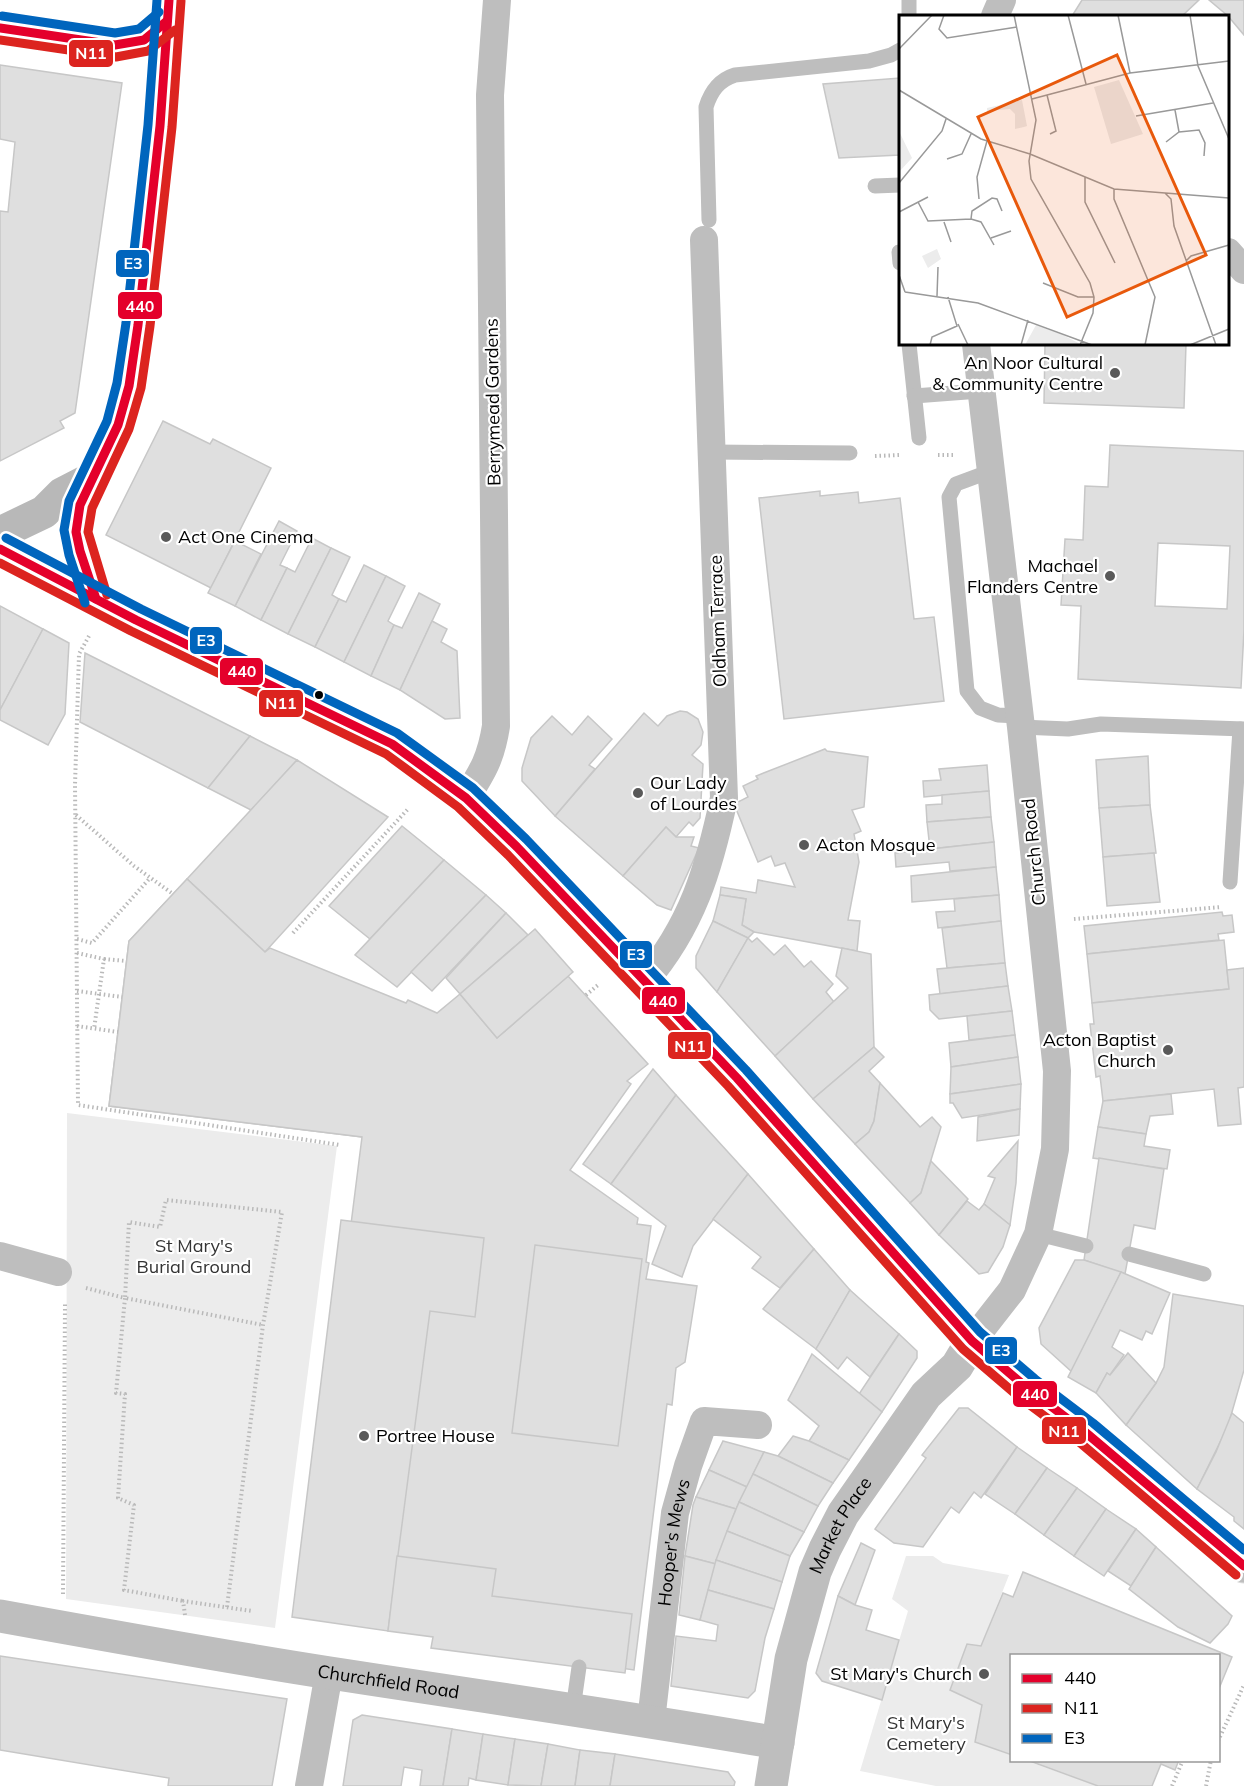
<svg xmlns="http://www.w3.org/2000/svg" width="1244" height="1786" font-family="Mulish,sans-serif">
<rect width="100%" height="100%" fill="#fff"/>
<g fill="#ececec">
<polygon points="67,1113 337,1146 275,1628 66,1599"/>
<polygon points="906,1556 933,1556 943,1563 1009,1575 981,1646 967,1644 950,1690 982,1705 975,1742 1011,1755 1012,1760 1027,1761 1098,1786 936,1786 860,1771 908,1611 892,1599"/>
</g>
<g fill="#dfdfdf" stroke="#c7c7c7" stroke-width="1.5" fill-rule="evenodd">
<polygon points="1082,0 1199,0 1182,16 1072,16"/>
<polygon points="1209,0 1244,0 1244,35 1228,16"/>
<polygon points="0,65 122,83 75,413 60,421 64,428 0,461 0,211 8,212 15,142 0,139"/>
<polygon points="900,78 900,155 839,158 823,84"/>
<polygon points="1045,344 1186,344 1184,408 1044,403"/>
<polygon points="163,421 210,444 213,439 271,468 211,588 106,535"/>
<path d="M1110 445 1244 451V630L1241 688 1078 679 1081 606 1061 605 1065 539 1083 540 1085 486 1108 487ZM1158 543 1230 546 1227 609 1155 606Z"/>
<polygon points="820,491 820,496 858,492 859,503 900,498 914,619 934,617 944,701 784,719 759,498"/>
<polygon points="279,521 297,531 280,565 287,568 261,620 235,606"/>
<polygon points="312,538 331,548 288,634 261,620 287,568 295,572"/>
<polygon points="235,541 261,554 235,606 208,593"/>
<polygon points="331,548 350,557 332,595 339,599 315,647 288,634"/>
<polygon points="364,565 386,576 344,662 315,647 339,599 346,602"/>
<polygon points="386,576 405,586 388,621 394,625 371,676 344,662"/>
<polygon points="419,593 440,604 400,690 371,676 394,625 402,628"/>
<polygon points="0,606 43,629 0,710"/>
<polygon points="432,621 447,629 441,642 457,651 460,718 445,719 400,690"/>
<polygon points="43,629 69,643 65,714 48,745 0,720 0,710"/>
<polygon points="85,653 250,736 208,788 80,722"/>
<polygon points="680,711 687,712 698,719 703,732 701,745 692,755 703,764 700,818 693,826 689,822 676,837 666,827 623,876 555,816 644,713 658,726 667,716"/>
<polygon points="552,716 572,735 588,716 612,739 589,765 595,769 555,816 522,781 522,768 531,738"/>
<polygon points="250,736 297,760 251,810 208,788"/>
<polygon points="825,749 827,751 868,757 864,807 852,810 861,831 854,834 859,862 848,920 860,921 857,951 754,932 742,925 746,899 720,895 721,887 756,893 758,880 795,887 785,863 775,866 771,856 758,862 734,804 748,797 743,786 758,779 756,776"/>
<polygon points="1148,756 1150,805 1099,808 1096,760"/>
<polygon points="297,760 388,817 265,952 187,879"/>
<polygon points="987,765 989,791 924,797 923,781 941,780 939,769"/>
<polygon points="989,791 991,817 927,822 926,805 942,804 942,795"/>
<polygon points="1150,805 1156,853 1103,857 1099,808"/>
<polygon points="991,817 994,842 930,849 927,822"/>
<polygon points="402,826 444,860 370,939 329,906"/>
<polygon points="666,827 676,837 694,837 691,846 699,848 671,910 657,905 623,876"/>
<polygon points="994,842 996,867 950,871 949,862 896,867 895,853"/>
<polygon points="1154,853 1160,902 1107,906 1103,857"/>
<polygon points="444,860 486,895 397,987 355,955"/>
<polygon points="996,867 999,895 912,902 911,876"/>
<polygon points="187,879 252,940 223,971 211,1055 368,1076 362,1137 109,1106 129,941"/>
<polygon points="187,879 265,952 270,948 406,1003 408,1000 437,1013 460,994 497,1038 568,976 648,1064 627,1081 631,1084 570,1170 638,1218 637,1224 651,1226 646,1262 649,1263 646,1279 697,1286 685,1362 676,1368 672,1405 667,1404 634,1670 437,1642 439,1626 401,1621 401,1624 302,1612 362,1137 109,1106 129,941"/>
<polygon points="486,895 506,913 432,991 411,972"/>
<polygon points="720,895 746,899 742,925 754,932 748,938 713,921"/>
<polygon points="999,895 1001,921 938,928 936,912 955,911 954,899"/>
<polygon points="1222,912 1223,916 1232,915 1234,932 1218,934 1219,940 1087,954 1084,926"/>
<polygon points="506,913 528,935 460,994 446,978"/>
<polygon points="713,921 748,938 717,992 696,968 696,956"/>
<polygon points="1001,921 1005,963 947,968 942,928"/>
<polygon points="535,929 573,972 497,1038 460,994"/>
<polygon points="748,938 752,942 757,938 774,955 785,945 804,967 811,961 833,984 826,992 834,1002 775,1056 717,992"/>
<polygon points="1224,940 1229,989 1092,1003 1087,954"/>
<polygon points="842,948 871,954 874,1047 813,1099 775,1056 848,988 836,976"/>
<polygon points="1005,963 1008,986 940,994 937,969"/>
<polygon points="1244,968 1244,1087 1238,1088 1241,1124 1218,1126 1214,1089 1103,1101 1100,1076 1096,1077 1090,1024 1094,1024 1092,1003 1229,989 1227,970"/>
<polygon points="1008,986 1012,1011 939,1019 930,1010 929,995"/>
<polygon points="1012,1011 1015,1035 969,1040 967,1016"/>
<polygon points="1015,1035 1018,1057 951,1067 949,1043"/>
<polygon points="874,1047 884,1057 869,1071 880,1083 874,1121 869,1132 855,1144 813,1099"/>
<polygon points="1018,1057 1021,1084 950,1094 951,1067"/>
<polygon points="653,1069 676,1095 611,1184 583,1164"/>
<polygon points="880,1083 920,1127 932,1117 941,1127 921,1193 910,1203 855,1144 869,1132 874,1121"/>
<polygon points="1021,1084 1020,1109 962,1118 953,1103 950,1103 950,1094"/>
<polygon points="1171,1094 1173,1114 1150,1116 1146,1134 1098,1127 1103,1101"/>
<polygon points="676,1095 748,1174 693,1246 682,1277 652,1264 666,1226 611,1184"/>
<polygon points="1020,1109 1019,1135 977,1141 978,1117"/>
<polygon points="1098,1127 1146,1134 1144,1146 1170,1150 1167,1169 1093,1158"/>
<polygon points="1018,1141 1016,1183 1010,1225 984,1204 995,1178 988,1176"/>
<polygon points="1099,1158 1164,1169 1155,1229 1134,1225 1125,1274 1084,1260"/>
<polygon points="931,1161 968,1199 939,1235 910,1203 921,1193"/>
<polygon points="748,1174 814,1249 780,1288 752,1268 761,1257 713,1219"/>
<polygon points="967,1201 979,1210 984,1204 1010,1225 1003,1247 988,1272 979,1274 939,1235"/>
<polygon points="341,1220 484,1238 475,1317 430,1311 388,1631 292,1617"/>
<polygon points="535,1245 642,1259 618,1446 512,1433"/>
<polygon points="814,1249 850,1290 816,1349 763,1309"/>
<polygon points="1075,1260 1084,1260 1121,1272 1072,1372 1041,1344 1039,1328"/>
<polygon points="1121,1272 1170,1293 1152,1334 1146,1331 1142,1340 1120,1330 1112,1347 1124,1355 1110,1375 1107,1373 1096,1393 1068,1377"/>
<polygon points="850,1290 899,1334 870,1377 847,1357 838,1369 816,1349"/>
<polygon points="1173,1294 1244,1306 1244,1370 1228,1426 1197,1489 1126,1425 1156,1383 1164,1367"/>
<polygon points="899,1334 917,1351 917,1358 882,1412 859,1394"/>
<polygon points="1128,1353 1156,1383 1126,1425 1096,1393 1107,1373 1110,1375"/>
<polygon points="812,1354 882,1412 849,1460 809,1441 819,1426 788,1400"/>
<polygon points="959,1408 968,1408 1017,1447 981,1498 974,1492 959,1513 951,1507 923,1547 894,1543 875,1529 926,1458 922,1455"/>
<polygon points="1232,1413 1244,1423 1244,1529 1234,1521 1234,1517 1197,1489 1216,1452"/>
<polygon points="793,1436 809,1441 849,1460 833,1483 778,1456"/>
<polygon points="723,1441 764,1452 747,1487 709,1470"/>
<polygon points="1017,1447 1047,1468 1015,1514 985,1494"/>
<polygon points="764,1452 778,1456 833,1483 818,1506 753,1474"/>
<polygon points="1047,1468 1077,1488 1044,1535 1015,1514"/>
<polygon points="709,1470 747,1487 736,1509 696,1497"/>
<polygon points="753,1474 818,1506 804,1532 739,1502"/>
<polygon points="1077,1488 1106,1509 1074,1556 1044,1535"/>
<polygon points="696,1497 736,1509 716,1564 685,1556 693,1505"/>
<polygon points="739,1502 804,1532 790,1556 727,1531"/>
<polygon points="1106,1509 1136,1529 1104,1576 1074,1556"/>
<polygon points="1136,1529 1156,1547 1131,1586 1108,1571"/>
<polygon points="727,1531 790,1556 782,1582 716,1560"/>
<polygon points="861,1543 875,1550 855,1605 838,1596"/>
<polygon points="1156,1547 1232,1616 1228,1624 1210,1643 1178,1627 1129,1589"/>
<polygon points="397,1556 496,1569 492,1596 632,1614 625,1673 431,1648 433,1637 388,1631"/>
<polygon points="685,1556 716,1564 700,1620 679,1615"/>
<polygon points="716,1560 782,1582 774,1609 708,1590"/>
<polygon points="1023,1572 1232,1657 1218,1691 1218,1656 1012,1656 1012,1755 975,1742 982,1705 950,1690 967,1644 981,1646 1003,1593 1013,1597"/>
<polygon points="708,1590 774,1609 765,1638 755,1691 748,1698 671,1686 676,1636 716,1641 718,1625 700,1620"/>
<polygon points="838,1596 855,1605 872,1610 866,1630 899,1640 882,1700 822,1681 816,1673"/>
<polygon points="0,1656 287,1699 272,1786 168,1786 169,1778 0,1750"/>
<polygon points="362,1715 452,1729 443,1786 420,1786 422,1770 404,1767 401,1786 343,1786 353,1720"/>
<polygon points="452,1729 483,1734 476,1780 469,1778 468,1786 443,1786"/>
<polygon points="483,1734 515,1739 508,1785 476,1780"/>
<polygon points="515,1739 548,1744 541,1786 508,1785"/>
<polygon points="548,1744 580,1750 575,1786 541,1786"/>
<polygon points="580,1750 615,1754 610,1786 575,1786"/>
<polygon points="615,1754 728,1772 735,1782 734,1786 610,1786"/>
<polygon points="1027,1760 1179,1760 1175,1770 1161,1764 1152,1786 1098,1786"/>
</g>
<g fill="none" stroke-linecap="round" stroke-linejoin="round">
<g stroke="#dbdbdb" stroke-width="35">
<polyline id="primary" points="0,549 136,620 392,744 466,798 517,847 644,982 737,1078 972,1341 1027,1388 1085,1432 1244,1566"/>
</g>
<g stroke="#b9b9b9" stroke-width="4" stroke-dasharray="1.5 3" stroke-linecap="butt">
<polyline points="938,455 954,455"/>
<polyline points="875,456 900,455"/>
<polyline points="89,636 79,654 75,785 78,1105 340,1145"/>
<polyline points="76,815 134,866 173,894"/>
<polyline points="1074,919 1222,907"/>
<polyline points="293,933 409,808"/>
<polyline points="77,939 92,943 150,878"/>
<polyline points="77,953 104,959 94,1029"/>
<polyline points="104,959 126,961"/>
<polyline points="77,991 122,997"/>
<polyline points="586,995 598,985"/>
<polyline points="77,1026 118,1032"/>
<polyline points="86,1288 125,1298 116,1393 125,1394 118,1498 134,1505 124,1590 183,1601"/>
<polyline points="63,1594 65,1304"/>
<polyline points="227,1607 263,1325 282,1212 166,1200 160,1227 129,1222 125,1298 263,1325"/>
<polyline points="185,1615 183,1601 252,1611"/>
<polyline points="1218,1741 1244,1685"/>
<polyline points="1172,1786 1183,1760"/>
<polyline points="1206,1786 1211,1760"/>
</g>
<g stroke="#bebebe" stroke-width="15">
<polyline points="909,0 909,16"/>
<polyline points="875,186 900,185"/>
<path d="M709 220 706 107C711 91 719 80 735 75L869 61 891 55 900 50"/>
<polyline points="899,252 900,263"/>
<polyline points="909,344 919,438"/>
<polyline points="914,396 980,391"/>
<polyline points="712,452 850,453"/>
<polyline points="991,471 956,484 949,497 967,691 980,708 998,715 1020,716"/>
<polyline points="1021,727 1068,729 1101,724 1244,729"/>
<polyline points="1230,882 1240,729"/>
<polyline points="1038,1234 1086,1246"/>
<polyline points="1129,1254 1204,1274"/>
<polyline points="573,1709 579,1667"/>
</g>
<g stroke="#bebebe" stroke-width="28">
<polyline points="995,16 1002,0"/>
<polyline points="1228,252 1244,270"/>
<path d="M466 798C483 771 491 758 496 726L490 95 497 0"/>
<path d="M644 982C692 926 709 869 724 798L704 240"/>
<polyline points="0,1256 58,1272"/>
<polyline points="972,1341 1012,1290 1038,1234 1055,1149 1057,1071 1021,727 976,344"/>
<path id="s1" d="M651 1721 675 1513 688 1466 704 1421 758 1425"/>
<polyline points="309,1786 329,1673"/>
</g>
<g stroke="#bebebe" stroke-width="33">
<path id="s2" d="M0 1616C110 1636 220 1656 330 1673 479 1696 629 1717 778 1743"/>
<path id="s3" d="M771 1786 791 1659 815 1572 825 1549 843 1514 887 1451 926 1395 957 1366 972 1341"/>
</g>
<g stroke="#b8b8b8" stroke-width="33">
<polyline points="0,28 115,45 144,40 167,21"/>
<polyline points="0,533 44,512 62,494 91,479"/>
<polyline points="96,599 80,551 76,532 80,505 91,479 118,425 129,386 138,325 160,126 169,0"/>
</g>
<use href="#primary" stroke="#bebebe" stroke-width="33"/>
<g stroke="#fff" stroke-width="14">
<g id="bus-1">
<polyline points="0,28 115,45 144,40 167,21"/>
<polyline points="0,549 136,620 392,744 466,798 517,847 737,1078 972,1341 1027,1388 1085,1432 1244,1566"/>
<polyline points="96,599 80,551 76,532 80,505 118,425 129,386 138,325 160,126 169,0"/>
</g>
</g>
<g stroke="#fff" stroke-width="14">
<g id="bus-2">
<polyline points="0,40 116,57 148,51 175,30"/>
<polyline points="0,563 131,631 386,754 458,807 508,855 728,1086 963,1349 1019,1397 1078,1441 1236,1575"/>
<polyline points="107,595 88,532 92,508 129,429 141,388 150,326 172,127 181,1"/>
</g>
</g>
<g stroke="#fff" stroke-width="14">
<g id="bus-3">
<polyline points="2,16 115,33 139,29 159,12"/>
<polyline points="6,538 141,609 397,733 473,788 526,839 746,1070 980,1332 1035,1379 1093,1423 1244,1550"/>
<polyline points="85,603 69,555 64,530 69,501 107,421 117,383 126,323 148,125 157,0"/>
</g>
</g>
<use href="#bus-1" stroke="#e4002b" stroke-width="9"/>
<use href="#bus-2" stroke="#dc241f" stroke-width="9"/>
<use href="#bus-3" stroke="#0065bd" stroke-width="9"/>
</g>
<g fill="#595959" stroke="#fff" stroke-width="2">
<circle cx="1115" cy="373" r="6"/>
<circle cx="166" cy="537" r="6"/>
<circle cx="1110" cy="576" r="6"/>
<circle cx="638" cy="793" r="6"/>
<circle cx="804" cy="845" r="6"/>
<circle cx="1168" cy="1050" r="6"/>
<circle cx="364" cy="1436" r="6"/>
<circle cx="984" cy="1674" r="6"/>
</g>
<circle fill="#000" stroke="#fff" stroke-width="2" cx="319" cy="695" r="5"/>
<g text-anchor="middle" stroke-width="4.5" stroke-linejoin="round" paint-order="stroke">
<g font-size="18" fill="#000" stroke="#fff" text-anchor="end">
<text x="1103" y="369">An Noor Cultural<tspan x="1103" dy="21">&amp; Community Centre</tspan></text>
<text x="178" y="543" text-anchor="start">Act One Cinema</text>
<text x="1098" y="572">Machael<tspan x="1098" dy="21">Flanders Centre</tspan></text>
<text x="650" y="789" text-anchor="start">Our Lady<tspan x="650" dy="21">of Lourdes</tspan></text>
<text x="816" y="851" text-anchor="start">Acton Mosque</text>
<text x="1156" y="1046">Acton Baptist<tspan x="1156" dy="21">Church</tspan></text>
<text x="376" y="1442" text-anchor="start">Portree House</text>
<text x="972" y="1680">St Mary's Church</text>
</g>
<g font-size="18" fill="#000" stroke="#fff">
<text transform="translate(493 402) rotate(-91)" y="6">Berrymead Gardens</text>
<text transform="translate(718 621) rotate(-92)" y="6">Oldham Terrace</text>
<text transform="translate(1034 852) rotate(-96)" y="6">Church Road</text>
<text dy="6" stroke="none"><textPath href="#s3" startOffset="272">Market Place</textPath></text>
<text dy="6" stroke="none"><textPath href="#s1" startOffset="180">Hooper's Mews</textPath></text>
<text dy="6" stroke="none"><textPath href="#s2" startOffset="394">Churchfield Road</textPath></text>
</g>
<g font-size="18" fill="#333" stroke="#fff">
<text x="194" y="1252">St Mary's<tspan x="194" dy="21">Burial Ground</tspan></text>
<text x="926" y="1729">St Mary's<tspan x="926" dy="21">Cemetery</tspan></text>
</g>
</g>
<g transform="translate(899 15)">
<rect width="330" height="330" fill="#fff"/>
<path d="M220 65 244 119 212 129 195 72ZM123 85 128 111 125 112 116 114V99L111 94 88 96V93ZM0 116 13 143 0 157ZM38 234 42 244 29 253 23 241ZM137 310 164 320 183 330H126Z" fill="#ececec"/>
<path fill="none" stroke="#999" stroke-width="1.5" d="M45 0 40 14 48 23 118 12M115 0 137 105 130 146 132 164 191 268 195 282 194 298 181 330M169 0 187 69M219 0 231 58M291 0 299 51 330 124M0 34 33 0M0 75 82 124 131 139 215 174 330 183M148 80 157 116 151 119M133 84 231 58 330 46M276 95 280 117M237 101 314 88M267 127 280 117 300 115 306 128 305 141M48 144 63 139 72 119M186 162V187L216 248M0 168 43 116 47 104M215 174V184L256 282 246 330M266 178 272 184 275 211 317 330M80 184 78 162 88 126M19 187 29 206 72 204 82 207 95 230M0 197 29 182M72 204 73 196 93 183 98 184 103 196M45 207 52 227M92 223 112 216M287 246 292 241 330 230M0 260 6 277M144 268 179 282H195M6 277 79 288 193 330M38 281 39 252M59 309 69 330M31 330 33 322 58 311 49 282M122 330 129 305M291 330 330 314"/>
<path fill="#e8590c" fill-opacity="0.15" stroke="#e8590c" stroke-width="3" d="M218 40 307 240 168 302 79 102Z"/>
<rect width="330" height="330" fill="none" stroke="#000" stroke-width="3"/>
</g>
<g stroke="#fff" stroke-width="2">
<rect x="68" y="39" width="46" height="29" rx="6" fill="#dc241f"/>
<rect x="115" y="249" width="35" height="29" rx="6" fill="#0065bd"/>
<rect x="117" y="291" width="46" height="29" rx="6" fill="#e4002b"/>
<rect x="189" y="626" width="34" height="29" rx="6" fill="#0065bd"/>
<rect x="219" y="657" width="45" height="29" rx="6" fill="#e4002b"/>
<rect x="258" y="689" width="46" height="29" rx="6" fill="#dc241f"/>
<rect x="619" y="940" width="34" height="29" rx="6" fill="#0065bd"/>
<rect x="641" y="986" width="45" height="29" rx="6" fill="#e4002b"/>
<rect x="667" y="1031" width="45" height="29" rx="6" fill="#dc241f"/>
<rect x="984" y="1336" width="34" height="29" rx="6" fill="#0065bd"/>
<rect x="1012" y="1380" width="46" height="28" rx="6" fill="#e4002b"/>
<rect x="1041" y="1416" width="46" height="29" rx="6" fill="#dc241f"/>
</g>
<g font-size="16" text-anchor="middle" font-weight="bold" fill="#fff">
<text x="91" y="59">N11</text>
<text x="133" y="269">E3</text>
<text x="140" y="312">440</text>
<text x="206" y="646">E3</text>
<text x="242" y="677">440</text>
<text x="281" y="709">N11</text>
<text x="636" y="960">E3</text>
<text x="663" y="1007">440</text>
<text x="690" y="1052">N11</text>
<text x="1001" y="1356">E3</text>
<text x="1035" y="1400">440</text>
<text x="1064" y="1437">N11</text>
</g>
<rect x="1010" y="1654" width="210" height="108" fill="#ffffff" stroke="#999999" stroke-width="1.5"/>
<rect x="1022" y="1674" width="30" height="9" fill="#e4002b" stroke="#999999" stroke-width="1.5"/>
<text x="1064" y="1684" font-size="18" fill="#000000">440</text>
<rect x="1022" y="1704" width="30" height="9" fill="#dc241f" stroke="#999999" stroke-width="1.5"/>
<text x="1064" y="1714" font-size="18" fill="#000000">N11</text>
<rect x="1022" y="1734" width="30" height="9" fill="#0065bd" stroke="#999999" stroke-width="1.5"/>
<text x="1064" y="1744" font-size="18" fill="#000000">E3</text>
</svg>
